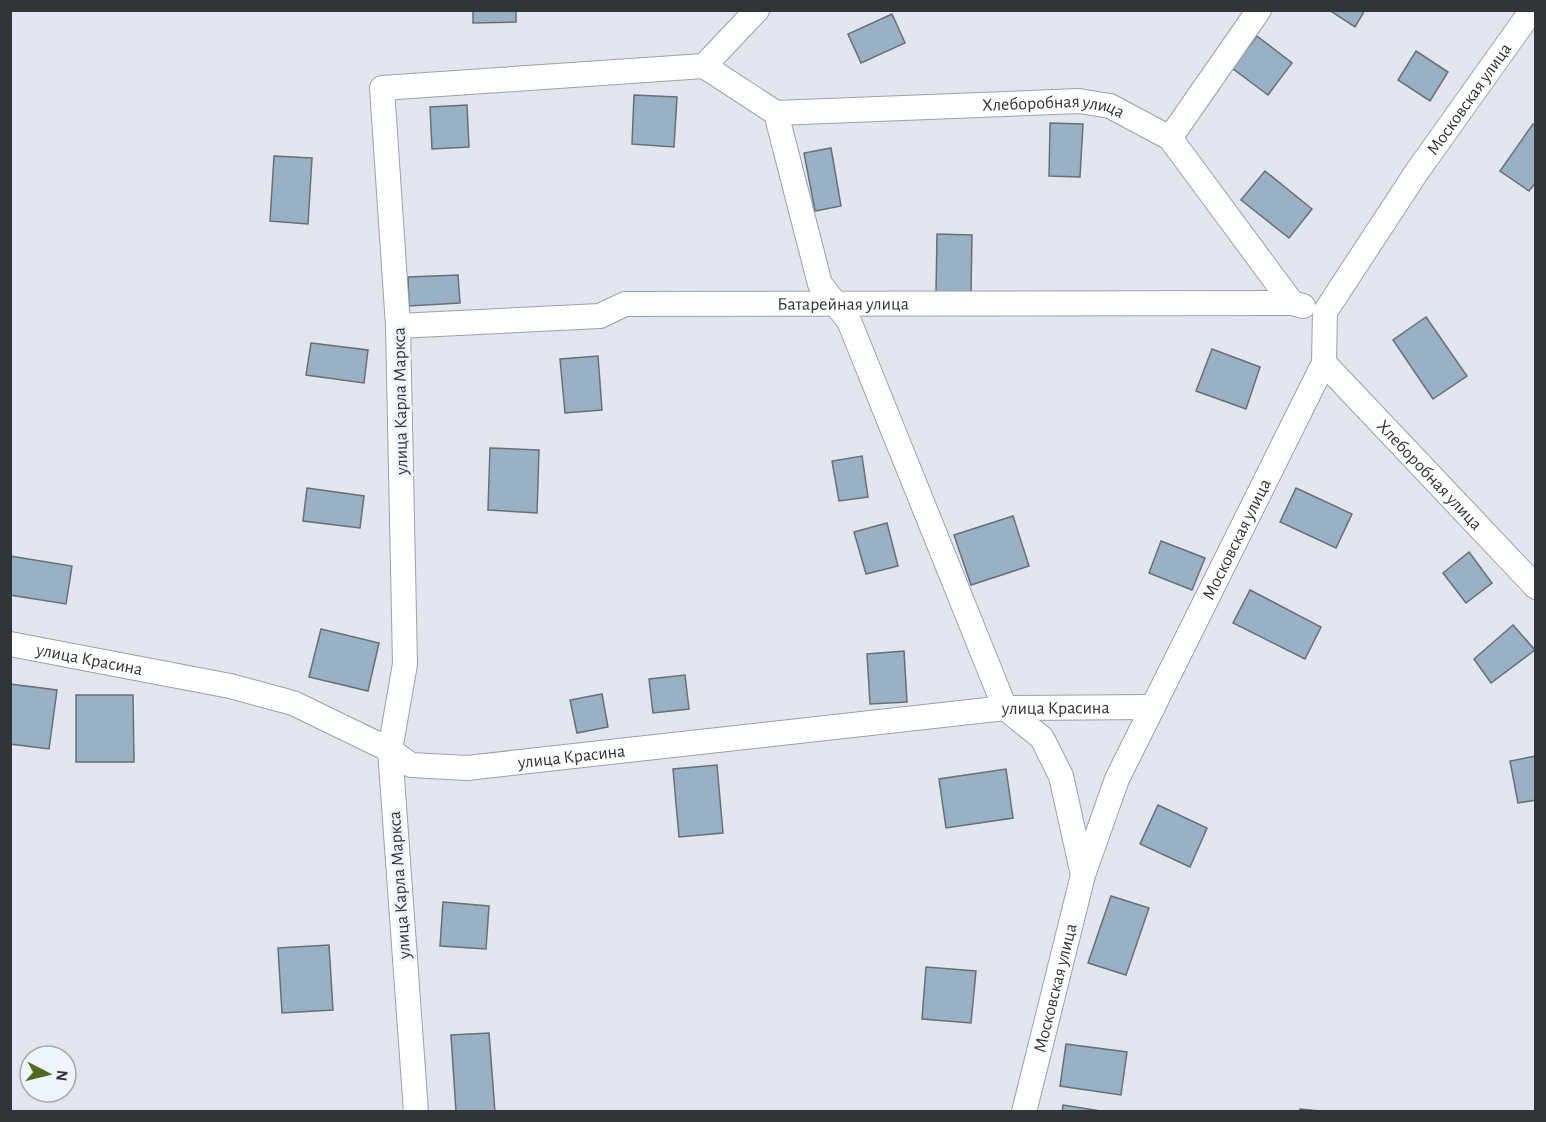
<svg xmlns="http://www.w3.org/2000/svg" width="1546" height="1122" font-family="'Alegreya Sans',sans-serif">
<rect width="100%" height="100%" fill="#e3e6ef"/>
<g fill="#98b1c5" stroke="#686f75" stroke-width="1.5">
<polygon points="473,10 516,10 516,22 473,23"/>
<polygon points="1329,10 1365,10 1355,27"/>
<polygon points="892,14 905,43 861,63 848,34"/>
<polygon points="1257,36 1292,63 1268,95 1232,68"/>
<polygon points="1416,51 1448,72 1430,101 1398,80"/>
<polygon points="634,95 677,97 674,147 632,144"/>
<polygon points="467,105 469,147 432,149 430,107"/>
<polygon points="1050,123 1083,124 1080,177 1049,176"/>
<polygon points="1533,124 1536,126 1536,182 1529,191 1500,171"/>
<polygon points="831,148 841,206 815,211 804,153"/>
<polygon points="274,156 312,158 308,224 270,221"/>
<polygon points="1265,171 1312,209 1289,238 1241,200"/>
<polygon points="937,234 972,235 971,293 936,293"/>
<polygon points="458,275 460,303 409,306 408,277"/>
<polygon points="1426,317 1467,376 1433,399 1393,340"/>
<polygon points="311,343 368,350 364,383 306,375"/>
<polygon points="1212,349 1260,367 1246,409 1196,391"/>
<polygon points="598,356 602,410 565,413 560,359"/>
<polygon points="490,448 539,450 537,513 488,510"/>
<polygon points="862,456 868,497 839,501 832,461"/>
<polygon points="307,488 364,496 360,528 303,521"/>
<polygon points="1296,488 1352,514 1336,548 1280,522"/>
<polygon points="1013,516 1029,566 971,585 954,535"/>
<polygon points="887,523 898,566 866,574 854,532"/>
<polygon points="1161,541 1205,558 1192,590 1149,573"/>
<polygon points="1469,552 1492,583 1466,603 1443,573"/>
<polygon points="10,556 72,566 66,604 10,595"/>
<polygon points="1250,590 1321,627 1305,659 1233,623"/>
<polygon points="1513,625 1535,650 1491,683 1474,659"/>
<polygon points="321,629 379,643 368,691 309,677"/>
<polygon points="904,651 907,702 870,704 867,654"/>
<polygon points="685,675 689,709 653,713 649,679"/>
<polygon points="10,684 57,690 49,749 10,744"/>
<polygon points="602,694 608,727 577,733 570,700"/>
<polygon points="76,695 133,695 134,762 76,762"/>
<polygon points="1536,756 1536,800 1518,803 1510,761"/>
<polygon points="717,765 723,833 679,837 673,769"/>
<polygon points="1006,769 1013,818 946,828 939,779"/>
<polygon points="1158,805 1207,828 1190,867 1140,844"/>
<polygon points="1111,896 1149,908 1126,975 1088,963"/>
<polygon points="443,902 489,906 486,949 440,946"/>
<polygon points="329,945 333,1010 282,1013 278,948"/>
<polygon points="926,967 976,971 971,1023 922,1019"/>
<polygon points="489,1033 495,1112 456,1112 451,1035"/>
<polygon points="1066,1044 1127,1052 1121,1095 1060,1086"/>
<polygon points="1063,1105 1107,1112 1062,1112"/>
<polygon points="1300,1109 1330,1112 1300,1112"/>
</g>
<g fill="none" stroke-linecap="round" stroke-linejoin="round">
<g stroke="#9da0a9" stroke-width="26">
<g id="minor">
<path id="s1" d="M704 66 776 113 1079 101 1110 106 1170 138 1292 303 1303 306"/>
<polyline points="776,113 820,284 849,321 1005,708 1042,738 1061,776 1083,875"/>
<polyline points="1170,138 1259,10"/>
<path id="s2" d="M398 326 600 316 625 304 1292 303"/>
<path id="s3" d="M1324 363 1536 587"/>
<path id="s4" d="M10 644 230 686 293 703 390 750 411 765 467 768 1005 708 1153 707"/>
<polyline points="416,1112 390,750 405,664 398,326 382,88 704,66 757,10"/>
<path id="s5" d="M1024 1112 1083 875 1117 779 1324 363 1325 312 1416 173 1532 10"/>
</g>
</g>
<use href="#minor" stroke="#fff" stroke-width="24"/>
</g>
<g text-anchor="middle" stroke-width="6" stroke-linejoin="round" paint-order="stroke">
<g font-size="18" fill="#323437" stroke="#f0f4fd">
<text dy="6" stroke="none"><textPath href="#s5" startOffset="1119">Московская улица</textPath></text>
<text dy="6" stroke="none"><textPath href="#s1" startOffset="364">Хлеборобная улица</textPath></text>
<text dy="6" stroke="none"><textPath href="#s2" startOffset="448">Батарейная улица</textPath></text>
<text transform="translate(400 401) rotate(-91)" y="6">улица Карла Маркса</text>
<text dy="6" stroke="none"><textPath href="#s3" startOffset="154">Хлеборобная улица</textPath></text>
<text dy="6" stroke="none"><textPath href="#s5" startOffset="614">Московская улица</textPath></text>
<text dy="6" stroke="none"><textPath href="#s4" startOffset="81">улица Красина</textPath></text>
<text dy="6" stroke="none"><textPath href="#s4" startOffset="1071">улица Красина</textPath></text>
<text dy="6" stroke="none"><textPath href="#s4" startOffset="584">улица Красина</textPath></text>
<text transform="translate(399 885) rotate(-94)" y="6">улица Карла Маркса</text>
<text dy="6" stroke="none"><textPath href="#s5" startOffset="128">Московская улица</textPath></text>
</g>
</g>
<rect width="1546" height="1122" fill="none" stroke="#323437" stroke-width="24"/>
<g transform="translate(48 1074) rotate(97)"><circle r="28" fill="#f0f4fd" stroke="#a4a7ae" stroke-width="1.5"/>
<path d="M0-4.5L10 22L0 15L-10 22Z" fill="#506b1e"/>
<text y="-9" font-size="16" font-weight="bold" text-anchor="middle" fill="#323437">N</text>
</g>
</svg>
